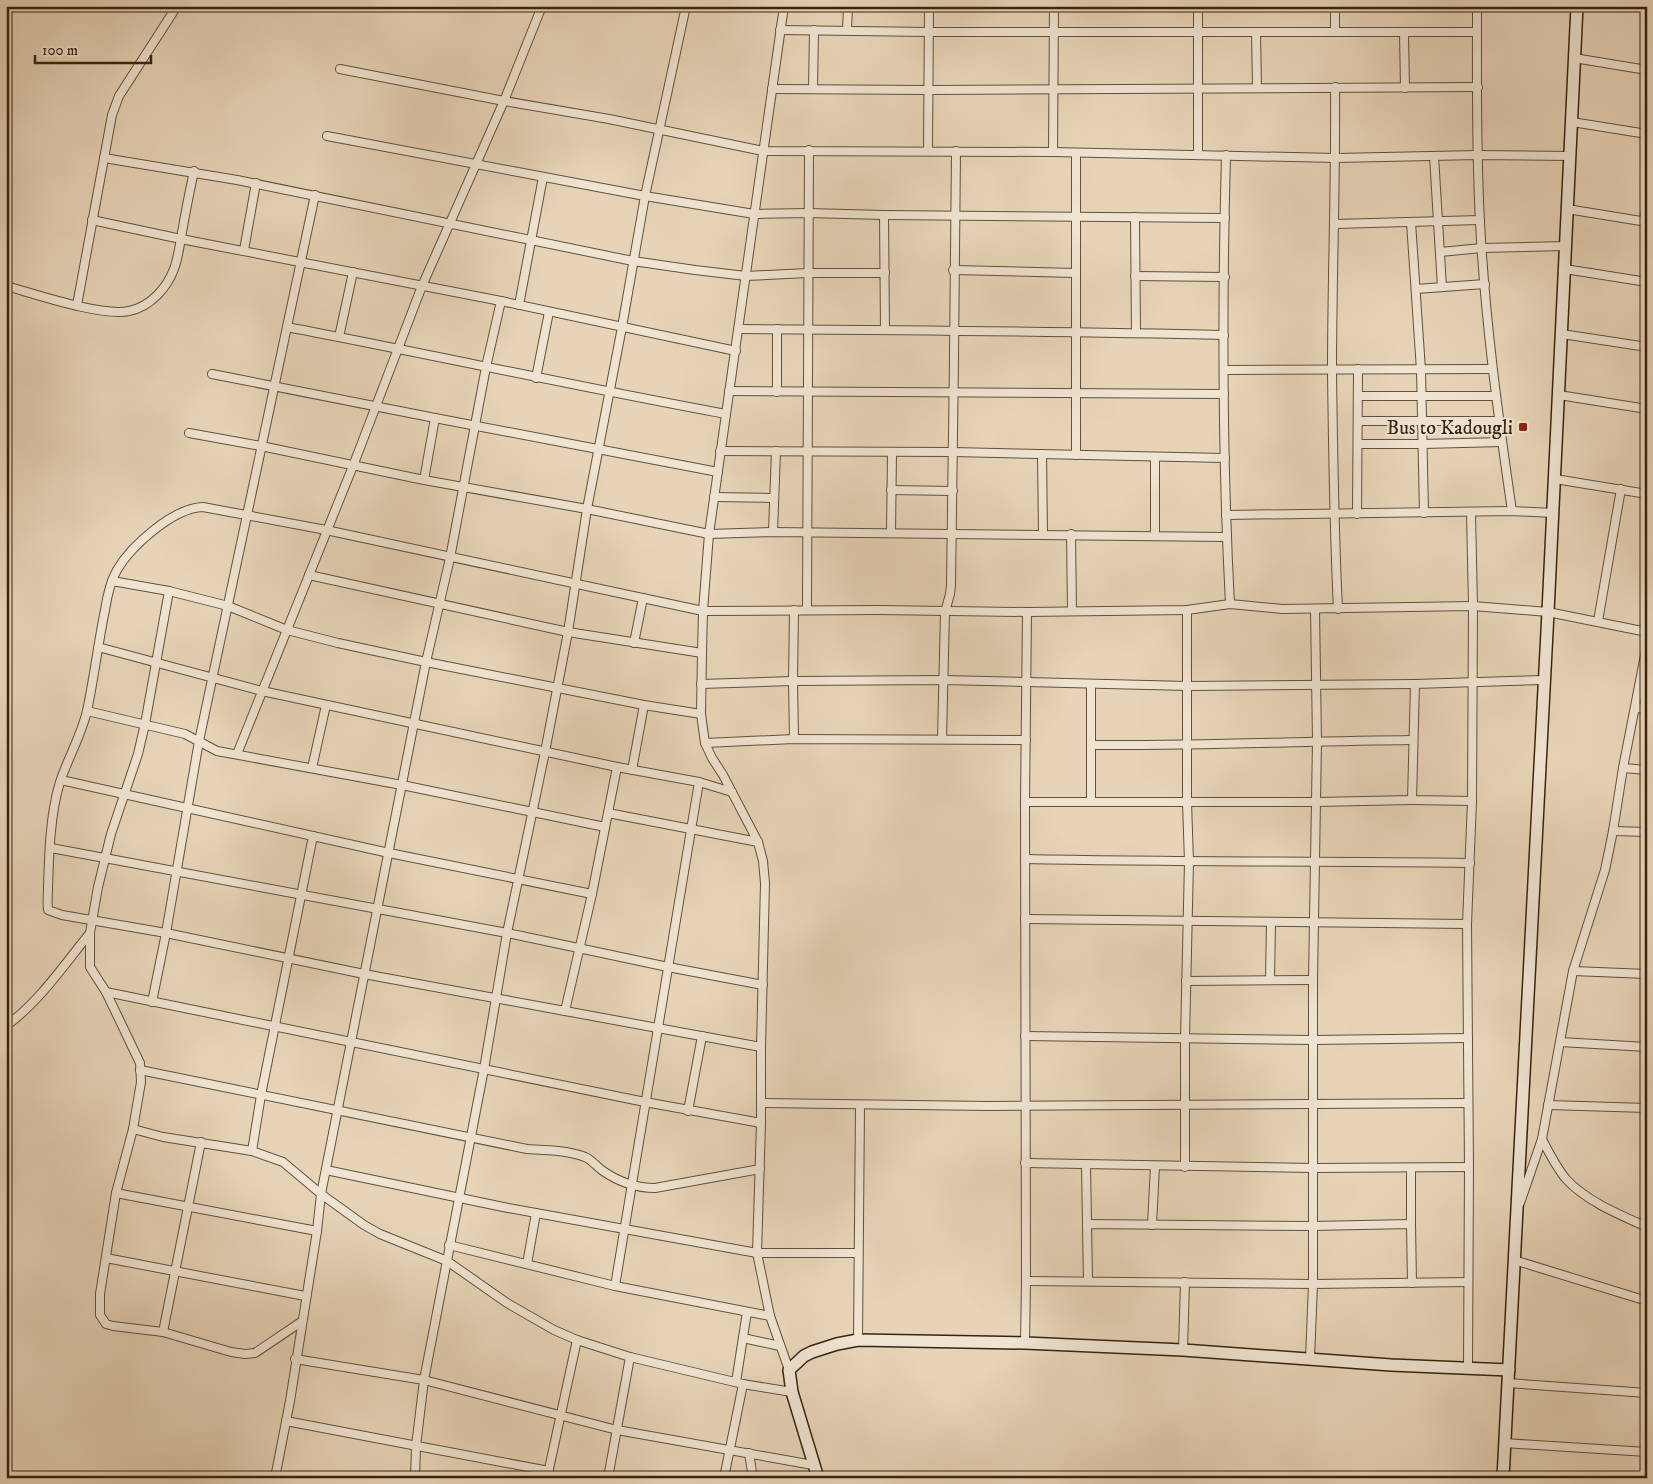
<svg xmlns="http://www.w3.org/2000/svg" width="1653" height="1484" font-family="'IM FELL DW Pica',serif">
<rect width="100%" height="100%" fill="#e7d4b8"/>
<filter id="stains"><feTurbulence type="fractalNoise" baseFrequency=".004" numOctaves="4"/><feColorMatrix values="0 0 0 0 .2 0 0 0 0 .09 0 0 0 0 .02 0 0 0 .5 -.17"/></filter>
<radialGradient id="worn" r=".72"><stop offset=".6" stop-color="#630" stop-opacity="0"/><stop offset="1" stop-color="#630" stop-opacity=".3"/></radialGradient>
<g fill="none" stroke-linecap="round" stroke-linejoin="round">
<g stroke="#645038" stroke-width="10">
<g id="street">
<polyline points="784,6 709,534 703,611 702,653 701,714 705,743 712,758 723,775 758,842 763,861 765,883 761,1047 761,1123 757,1253 770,1316 789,1370"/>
<path d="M1477 6C1477 78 1476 150 1480 222 1485 319 1498 415 1512 511"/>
<polyline points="1638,6 1647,8"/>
<polyline points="780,30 929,32 1477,32"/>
<polyline points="847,30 848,6"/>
<polyline points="1256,32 1257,88"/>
<polyline points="1335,32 1335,6"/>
<polyline points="1404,33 1405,88"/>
<polyline points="1574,58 1647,70"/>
<polyline points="340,69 504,101 609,119 763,151 1053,152 1336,158 1478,155 1570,156"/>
<path d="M1335 87C1336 182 1332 276 1332 371 1333 450 1334 530 1338 609"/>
<polyline points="772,89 929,90 1478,87"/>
<polyline points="813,89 814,30"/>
<polyline points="1572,122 1647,134"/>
<polyline points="327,136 645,196 754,214 808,213 884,215 1225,218"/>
<polyline points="928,151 929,6"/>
<polyline points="1053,152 1054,6"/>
<polyline points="1076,153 1076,455"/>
<polyline points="1198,154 1198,6"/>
<path d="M1226 155C1222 304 1222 454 1230 604"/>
<polyline points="1434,156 1442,287"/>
<polyline points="104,158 237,180 633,261 695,270 746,276 808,273 885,273"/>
<polyline points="1567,209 1647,222"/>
<polyline points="884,215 885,330"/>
<polyline points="1135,217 1136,333"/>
<polyline points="92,220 181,239 501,301 736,351"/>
<polyline points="1644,221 1647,205"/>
<polyline points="1411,222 1421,370 1424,513"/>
<polyline points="1335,224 1480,220"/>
<polyline points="244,250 256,183"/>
<polyline points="1440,252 1482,248 1566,246"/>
<polyline points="1565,269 1647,282"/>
<polyline points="953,270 1076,273"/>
<polyline points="1135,276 1225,277"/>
<path d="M6 286C35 294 102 317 129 311 150 307 167 288 174 269 179 256 180 241 183 227 186 209 190 190 194 171"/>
<polyline points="1416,289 1485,284"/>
<polyline points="77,305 112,115 119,96 177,6"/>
<polyline points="519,305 543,177"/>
<path d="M287 327C434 355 579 387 726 414"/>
<path d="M739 329C901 330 1062 331 1224 335"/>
<polyline points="1562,334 1647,347"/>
<polyline points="339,337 353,272"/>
<polyline points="1224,370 1492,369"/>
<polyline points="212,374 435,418 718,472"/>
<polyline points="536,378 549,312"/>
<polyline points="729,391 1224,394"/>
<polyline points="777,392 777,329"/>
<polyline points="1559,395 1647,409"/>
<polyline points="1358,396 1496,396"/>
<polyline points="1358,421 1499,421"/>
<polyline points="189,433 261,446 424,480 587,509 709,534 773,532 1226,537"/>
<polyline points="1358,444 1423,444 1502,442"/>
<polyline points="720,451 953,452 1225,458"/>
<polyline points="1042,454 1043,535"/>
<polyline points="1555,479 1647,494"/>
<polyline points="424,480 435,418"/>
<polyline points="891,490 953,491"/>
<polyline points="714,497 774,498"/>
<polyline points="1357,514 1358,369"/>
<polyline points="1226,515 1512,511 1553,513"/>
<polyline points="773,532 776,451"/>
<polyline points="891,533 892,452"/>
<polyline points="1071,534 1072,611"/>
<polyline points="1155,536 1155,457"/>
<polyline points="309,575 568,632 702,653"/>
<polyline points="112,581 169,591 228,606 287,630 338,643 426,662 644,705 701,714"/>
<polyline points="169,591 145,724 138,754 111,834 98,887 90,933 90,967 106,992 140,1063 141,1082 133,1129 163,1137 252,1151 283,1162 321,1194 364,1225 380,1234 447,1261 507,1303 554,1330 577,1340 630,1357 743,1384 792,1392"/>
<polyline points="794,610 793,681 794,739"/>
<polyline points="807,610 809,150"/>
<polyline points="1598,621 1621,489"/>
<polyline points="634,643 643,598"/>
<path d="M98 647 262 691 617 767 592 894 565 1011 364 974 166 933 62 915 48 910C47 903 48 895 48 888 49 855 50 814 60 782 68 758 81 736 87 711 94 678 98 644 105 610 107 597 110 582 117 570 131 546 173 508 203 507L326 530 703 611 878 610 1027 612 1187 610 1230 604 1282 609 1473 606 1548 612 1647 632"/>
<polyline points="701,684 793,681 944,680 1188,686 1415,684"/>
<path d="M1091 684V745C1198 746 1306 741 1413 740"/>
<polyline points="1635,708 1647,709"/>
<polyline points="87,711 185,734 217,751 402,785 605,827"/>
<path d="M942 739 945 612 950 594 951 585C954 440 954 296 956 151"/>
<polyline points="705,743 794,739 1026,740"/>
<polyline points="1091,745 1091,802"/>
<polyline points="237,754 353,466 422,286 504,101 542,6"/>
<polyline points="617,767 699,782 732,792"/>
<polyline points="312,768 326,705"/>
<polyline points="1623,768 1647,770"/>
<polyline points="632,770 644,705"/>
<polyline points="61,780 389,853 592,894"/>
<polyline points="1472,801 1412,800 1415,684 1544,680"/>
<polyline points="1025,802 1316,802 1412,800"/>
<polyline points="608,813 758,842"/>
<polyline points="1613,831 1647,832"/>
<polyline points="51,848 507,933 668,967 763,985"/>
<path d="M1025 859C1173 862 1321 861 1470 863"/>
<polyline points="1025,919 1467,924"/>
<polyline points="1573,971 1647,974"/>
<polyline points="1270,980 1271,922"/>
<polyline points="1186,981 1313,980"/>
<polyline points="106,992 645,1102 761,1123"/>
<polyline points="152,1002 166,933 199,741 315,195"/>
<polyline points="565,1011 761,1047"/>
<path d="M6 1026C39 1002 64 965 90 933"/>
<polyline points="1025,1036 1313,1040 1468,1038"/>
<polyline points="1560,1042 1647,1047"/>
<path d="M140 1070 527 1149C545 1150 567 1150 585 1157 592 1160 597 1167 603 1171 619 1182 636 1188 655 1188L760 1169"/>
<polyline points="762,1103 989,1106 1468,1103"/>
<polyline points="1548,1105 1647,1108"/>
<polyline points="688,1111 702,1036"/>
<polyline points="133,1129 116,1193 100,1294 100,1315 106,1324 113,1326 163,1332 231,1352 245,1354 255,1353 301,1322"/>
<path d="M1542 1139C1549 1153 1556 1167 1566 1179 1586 1201 1620 1215 1647 1227"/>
<polyline points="252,1151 261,1095 313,836"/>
<polyline points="1025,1163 1313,1168 1469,1167"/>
<polyline points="1086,1165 1087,1224"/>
<polyline points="1185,1167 1185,1039 1189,862 1187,802 1187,610"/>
<polyline points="326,1170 508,1208 757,1253 858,1253"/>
<polyline points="116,1193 317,1231"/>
<polyline points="1520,1203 1542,1139 1573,971 1605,870 1613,831 1623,768 1647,645"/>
<polyline points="1411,1224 1411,1168"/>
<polyline points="1152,1225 1155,1166"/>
<polyline points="1645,1227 1647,1206"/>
<polyline points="449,1245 615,1286 770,1316"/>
<polyline points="106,1258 305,1296"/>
<polyline points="1514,1260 1647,1301"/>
<polyline points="527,1264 536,1213"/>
<polyline points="1026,1281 1313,1284 1468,1282"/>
<polyline points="1088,1281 1087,1224 1312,1226 1411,1224 1412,1283"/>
<polyline points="615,1286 699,782"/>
<polyline points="163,1332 201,1142"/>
<polyline points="743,1338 780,1346"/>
<polyline points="858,1340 860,1105"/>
<polyline points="1025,1343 1026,1281 1025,802 1027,612"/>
<polyline points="1183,1350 1185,1282"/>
<polyline points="295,1359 424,1380 617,1430 813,1465"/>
<polyline points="1310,1359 1313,1284 1313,980 1317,741 1315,609"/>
<polyline points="1468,1369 1469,1167 1467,924 1472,801 1473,606 1471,513"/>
<polyline points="736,1382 747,1312"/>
<polyline points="1508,1383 1647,1393"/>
<polyline points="286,1421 549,1471"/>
<polyline points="1504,1443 1647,1452"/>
<polyline points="749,1453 753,1478"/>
<polyline points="275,1478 290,1401 317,1231 321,1194 426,662 450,558 486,367 501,301"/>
<polyline points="415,1478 416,1446 424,1380 484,1069 507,933 545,752 568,632 587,509 622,327 645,196 686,6"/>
<polyline points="547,1478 577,1340"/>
<polyline points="608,1478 630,1357"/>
<polyline points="724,1478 743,1384"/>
</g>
</g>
<g stroke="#39240d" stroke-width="14">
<g id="secondary">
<polyline points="818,1478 792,1392 789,1370 804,1356 812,1352 837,1344 858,1340 1025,1343 1183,1350 1391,1365 1509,1370"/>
<polyline points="1503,1478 1548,612 1577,6"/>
</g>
</g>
<use href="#street" stroke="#efe3d1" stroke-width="8"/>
<use href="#secondary" stroke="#efe3d1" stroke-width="11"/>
</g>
<rect fill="#8f2418" stroke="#efe3d1" stroke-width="2" x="1518" y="422" width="10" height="10" rx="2.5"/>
<g text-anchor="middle" stroke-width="4.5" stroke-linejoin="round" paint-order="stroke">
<g font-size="20" fill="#39240d" stroke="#efe3d1" text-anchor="end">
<text x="1513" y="434">Bus to Kadougli</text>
</g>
</g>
<rect width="1653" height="1484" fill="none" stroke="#e7d4b8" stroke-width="25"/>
<rect x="8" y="8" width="1638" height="1469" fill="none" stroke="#39240d" stroke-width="2.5"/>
<rect x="12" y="12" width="1628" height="1459" fill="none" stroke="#39240d"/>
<path d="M35 55v8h116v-8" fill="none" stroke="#39240d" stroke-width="2.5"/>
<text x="42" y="55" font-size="15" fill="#39240d" stroke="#efe3d1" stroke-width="4" paint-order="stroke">100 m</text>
<rect width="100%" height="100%" filter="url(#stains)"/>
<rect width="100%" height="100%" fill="url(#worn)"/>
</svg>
